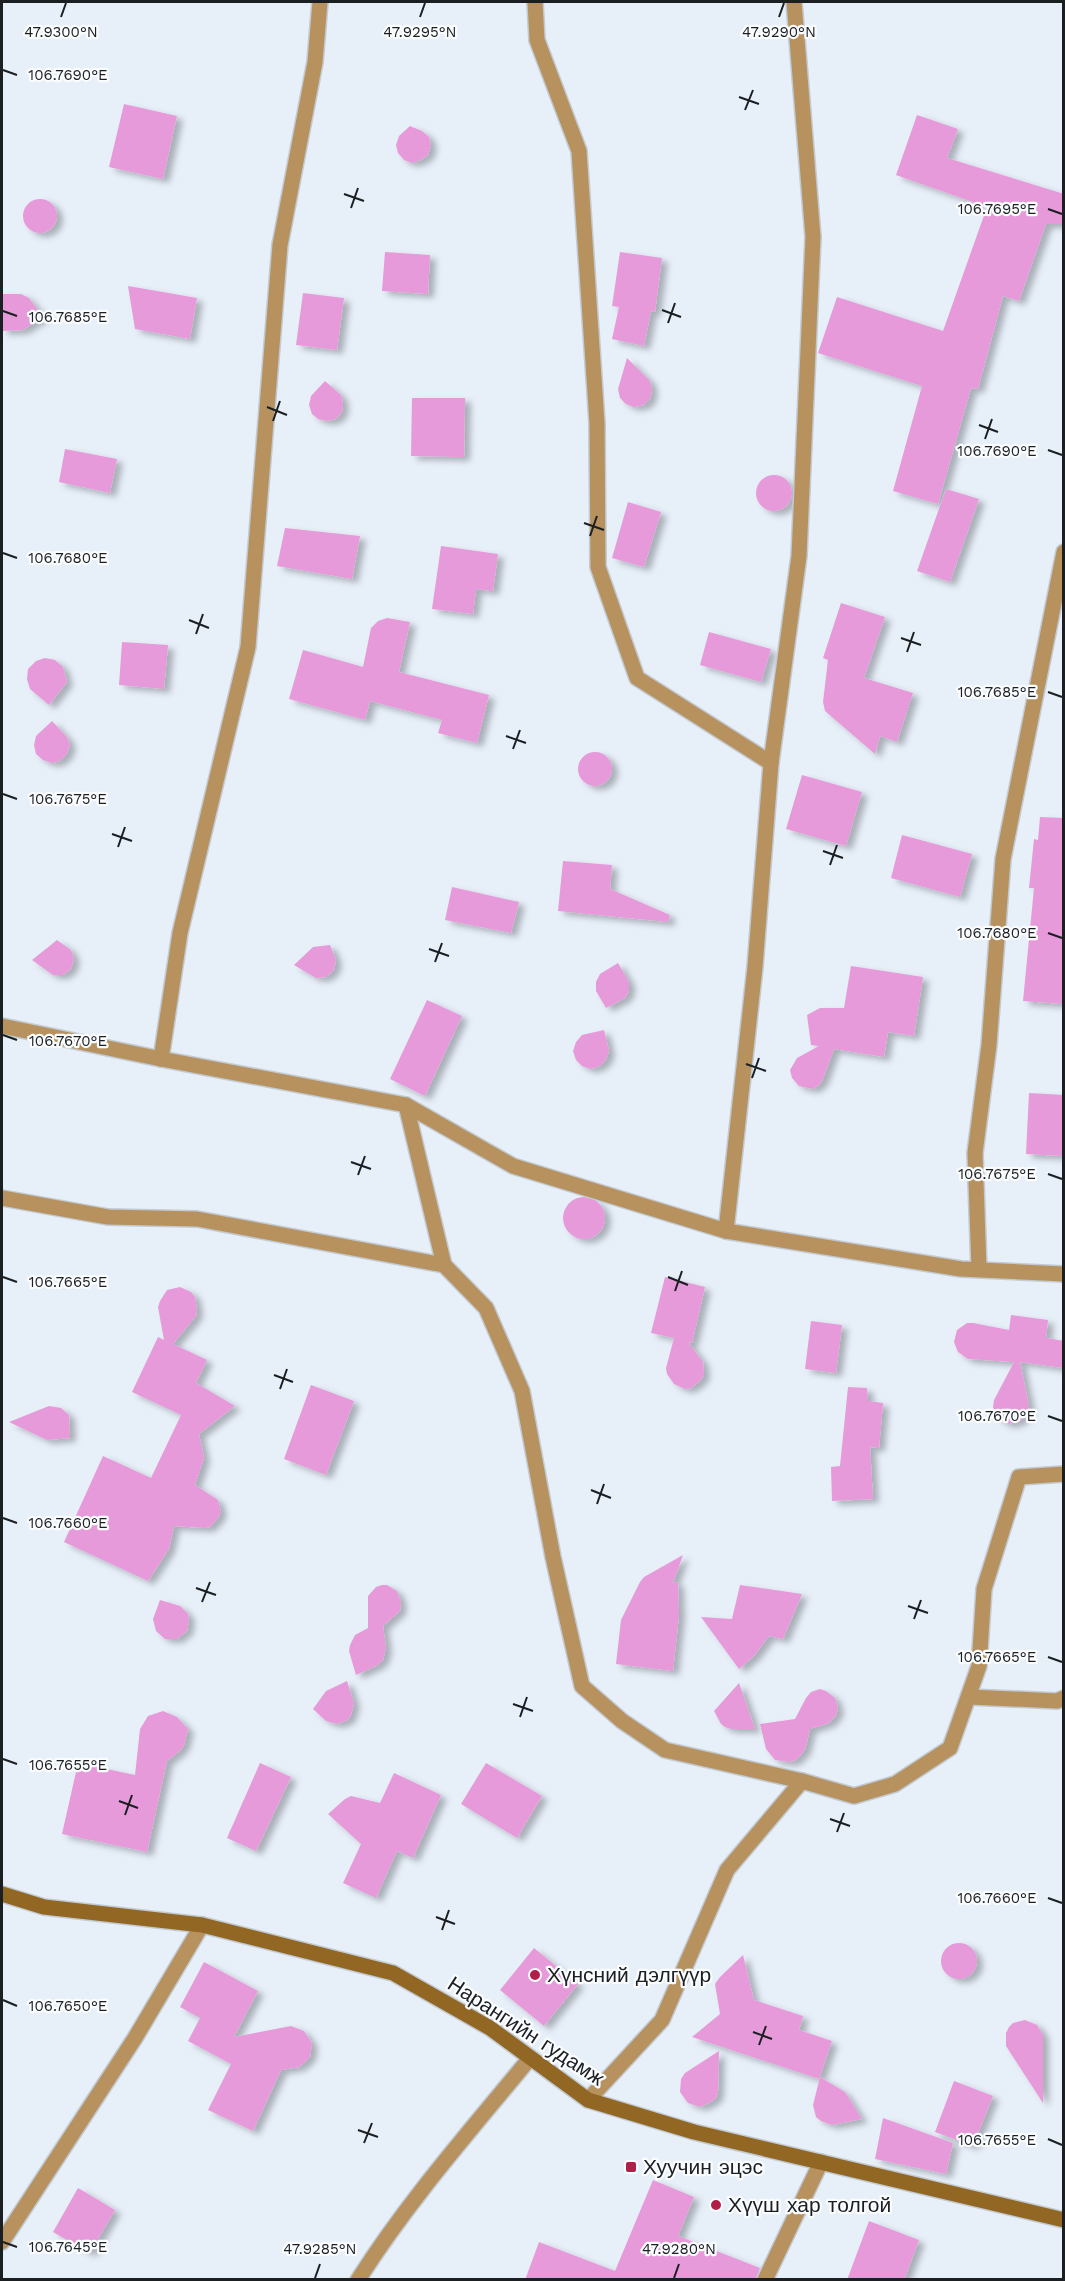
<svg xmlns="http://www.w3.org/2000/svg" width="1065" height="2281" font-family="'Work Sans',sans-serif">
<defs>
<filter id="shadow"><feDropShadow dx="6" dy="4" stdDeviation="3" flood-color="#0004"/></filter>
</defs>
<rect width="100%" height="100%" fill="#e7eff9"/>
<g fill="#e79ada" filter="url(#shadow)">
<polygon points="124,104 177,116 163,179 109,167"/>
<polygon points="917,115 958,129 947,158 1064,194 1064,224 1046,224 1019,301 1003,296 978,389 971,388 938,504 893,491 922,386 818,353 837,297 943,331 987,207 896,175"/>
<polygon points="410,126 422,131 429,137 431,146 428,155 421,160 412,163 404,160 398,153 396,145 399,136"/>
<circle cx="40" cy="216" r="17"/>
<polygon points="385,252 430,255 428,294 382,291"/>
<polygon points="620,252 662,258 655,312 651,311 644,346 612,339 619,307 612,306"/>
<polygon points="128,286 197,298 190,339 135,329"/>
<polygon points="303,293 344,298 337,350 296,345"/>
<polygon points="2,294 21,294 29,298 43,317 23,330 2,331"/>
<polygon points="627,358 650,381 652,390 650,399 644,405 634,407 626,404 620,398 618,389"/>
<polygon points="325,381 341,395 343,403 342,412 336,419 327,421 318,419 312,414 309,405 311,396"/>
<polygon points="412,398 465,398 464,457 411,456"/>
<polygon points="65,449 117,459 110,493 59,482"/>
<circle cx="774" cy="493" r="18"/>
<polygon points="946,489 979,499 950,582 917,571"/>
<polygon points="628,502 661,512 644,567 612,558"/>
<polygon points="285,528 360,536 352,579 277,566"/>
<polygon points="441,546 498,554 493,591 476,589 473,614 432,609"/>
<polygon points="841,603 885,617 864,678 913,693 897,742 880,736 875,754 825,711 823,702 828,660 823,658"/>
<polygon points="387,618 410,622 399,672 489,695 477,743 438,733 442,720 370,701 365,720 289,699 303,650 363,667 371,628 378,621"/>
<polygon points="709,632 771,649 761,682 700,665"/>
<polygon points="122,642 168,645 164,689 119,685"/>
<polygon points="45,658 55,660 63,667 67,682 49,705 30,689 27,679 28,669 36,661"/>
<polygon points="52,721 67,737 70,745 67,754 60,761 52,763 43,760 36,754 34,745 36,736"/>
<circle cx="595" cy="769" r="17"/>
<polygon points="802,775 862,792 846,846 786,829"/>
<polygon points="1040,817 1064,818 1064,1004 1023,1001 1034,888 1029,888 1034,839 1038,840"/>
<polygon points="902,835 972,854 960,897 891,878"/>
<polygon points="563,861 612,865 610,889 670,915 668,922 558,911"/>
<polygon points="452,887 519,902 511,933 445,920"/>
<polygon points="57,940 71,950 74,959 71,969 63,975 53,975 32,960"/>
<polygon points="330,945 336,960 334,970 326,977 316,978 294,965 313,947"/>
<polygon points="618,963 629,982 629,991 625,998 606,1008 596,991 596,982 600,974"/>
<polygon points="851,966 923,977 914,1036 888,1032 884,1057 834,1049 823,1079 820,1084 813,1089 799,1086 792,1078 790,1070 797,1058 819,1046 811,1045 807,1015 820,1008 844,1008"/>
<polygon points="427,1000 462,1016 425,1096 390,1079"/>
<polygon points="604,1030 609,1051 606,1060 600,1066 591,1069 582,1066 576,1060 573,1051 576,1042 582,1035"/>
<polygon points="1029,1093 1064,1095 1064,1156 1026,1154"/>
<circle cx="584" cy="1218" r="21"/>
<polygon points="665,1277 705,1287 692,1343 688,1342 703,1362 704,1375 701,1380 691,1388 685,1389 674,1384 667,1374 666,1368 674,1338 651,1333"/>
<polygon points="180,1287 191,1292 195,1297 197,1310 196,1316 173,1344 207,1360 196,1383 235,1406 199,1434 204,1458 195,1485 218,1500 221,1512 218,1518 210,1527 205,1528 174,1526 169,1549 148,1581 64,1542 103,1456 151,1478 181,1415 132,1392 158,1337 164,1340 158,1307 160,1301 167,1290"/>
<polygon points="1011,1315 1048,1320 1046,1338 1064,1341 1064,1368 1020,1362 1029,1406 1028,1412 1020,1421 1008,1424 997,1418 993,1407 994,1400 1014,1362 968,1359 958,1352 954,1342 957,1330 967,1323 973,1323 1009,1330"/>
<polygon points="811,1321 842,1325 836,1373 805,1369"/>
<polygon points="311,1385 354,1401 326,1475 284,1459"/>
<polygon points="848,1387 867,1388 868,1401 883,1403 879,1448 870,1447 873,1499 832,1501 831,1467 840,1466"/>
<polygon points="49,1406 61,1408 69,1415 70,1438 47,1440 9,1422"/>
<polygon points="683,1555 673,1583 678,1582 679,1615 673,1671 616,1664 621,1620 640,1582 644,1577"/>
<polygon points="382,1585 387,1585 397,1591 401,1602 400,1611 383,1626 386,1648 383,1660 378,1665 356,1675 349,1651 350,1645 355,1635 368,1628 368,1596 376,1587"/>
<polygon points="740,1585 802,1594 783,1639 769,1636 754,1656 739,1669 701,1617 732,1619"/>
<polygon points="160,1600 180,1606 188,1614 189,1620 187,1631 177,1639 165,1639 156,1631 153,1619"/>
<polygon points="347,1681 354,1703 351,1715 348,1720 337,1724 326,1721 313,1709 326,1691"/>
<polygon points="739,1683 755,1729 731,1729 725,1727 721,1724 714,1711"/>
<polygon points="820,1689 826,1691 835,1698 838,1709 836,1715 829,1723 810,1729 805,1750 796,1760 790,1762 775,1760 766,1749 760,1724 795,1719 806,1698 811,1692"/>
<polygon points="163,1711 177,1717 188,1729 184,1745 180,1751 167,1761 147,1852 62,1834 78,1763 135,1775 140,1729 148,1716"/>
<polygon points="260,1763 291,1777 256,1851 227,1838"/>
<polygon points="486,1763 542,1796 517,1838 461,1804"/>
<polygon points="394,1773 441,1795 413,1858 397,1851 376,1898 343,1883 361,1844 328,1814 345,1799 351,1796 380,1803"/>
<circle cx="959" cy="1961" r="18"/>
<polygon points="534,1948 578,1984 544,2026 500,1990"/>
<polygon points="743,1955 754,2000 803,2016 799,2030 832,2041 819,2079 692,2037 720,2014 715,1984 720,1977"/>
<polygon points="204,1962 258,1991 234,2037 291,2026 304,2031 312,2043 310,2057 305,2062 299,2067 281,2070 253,2131 208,2110 231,2064 188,2041 200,2018 180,2007"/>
<polygon points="1025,2020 1037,2025 1043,2035 1043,2103 1006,2046 1006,2033 1009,2027 1013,2023"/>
<polygon points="719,2051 718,2092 716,2098 711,2102 700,2107 688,2103 680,2092 681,2079 685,2073"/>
<polygon points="820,2077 845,2092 862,2119 832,2125 821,2121 816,2117 813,2105"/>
<polygon points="954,2081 993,2096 973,2146 935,2132"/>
<polygon points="883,2118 953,2143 946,2174 875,2159"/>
<polygon points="653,2180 694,2197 678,2236 760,2268 755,2280 525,2280 539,2242 615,2271"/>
<polygon points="78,2188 115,2210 90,2253 53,2232"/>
<polygon points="869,2221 919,2240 904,2280 847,2280"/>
</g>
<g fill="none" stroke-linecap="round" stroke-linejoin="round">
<g stroke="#c2cad2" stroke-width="18">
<g id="minor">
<polyline points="535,2 537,40 579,151 597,423 598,567 637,678 771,763 755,967 726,1231"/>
<polyline points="771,763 799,556 813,237 794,2"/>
<polyline points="2,1026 161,1059 406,1105 513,1166 726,1231 961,1269 1064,1274"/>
<polyline points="161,1059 180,933 248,647 280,245 315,62 320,2"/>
<polyline points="406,1105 444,1265 486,1308 522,1391 553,1557 582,1686 622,1721 665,1750 802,1781 727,1870 662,2020 588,2100"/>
<polyline points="2,1198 108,1217 197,1219 444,1265"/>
<polyline points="979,1269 975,1153 989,1045 1003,859 1064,552"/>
<polyline points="970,1697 1057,1701 1064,1698"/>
<polyline points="802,1781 854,1796 895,1784 950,1748 979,1666 984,1589 1019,1477 1064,1474"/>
<polyline points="2,2242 135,2038 202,1925"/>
<path d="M358 2280C408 2201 471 2130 530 2058"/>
<polyline points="765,2280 821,2162"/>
</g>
</g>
<g stroke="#c2cad2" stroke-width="18">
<polyline id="secondary" points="2,1894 44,1907 202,1925 393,1973 490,2028 588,2100 694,2132 1064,2220"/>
</g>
<use href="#minor" stroke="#b7925e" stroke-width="15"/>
<use href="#secondary" stroke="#926723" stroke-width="15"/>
</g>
<path fill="none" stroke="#1c1f22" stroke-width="2" d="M61 17 66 3M420 17 425 3M779 17 784 3M3 70 17 75M739 97 759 104M745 110 753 90M344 194 364 201M351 208 358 188M1048 209 1062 214M662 310 681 317M3 311 17 316M668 323 675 303M267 407 287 415M273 421 280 401M979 425 998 432M985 439 992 419M1048 450 1062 455M584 523 604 530M590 536 597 516M3 553 17 558M189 620 209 628M196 634 203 614M901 638 921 645M907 652 914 632M1048 692 1062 697M506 736 526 743M513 749 520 730M3 794 17 799M112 834 132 841M118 847 125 827M823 851 843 858M830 865 837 845M1048 933 1062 938M429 949 449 956M435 962 442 943M3 1035 17 1040M746 1064 766 1071M752 1078 759 1058M351 1162 371 1169M1048 1174 1062 1179M358 1175 365 1156M3 1277 17 1282M668 1277 688 1285M675 1291 682 1271M274 1375 293 1382M280 1389 287 1369M1048 1416 1062 1421M591 1490 611 1498M597 1504 604 1484M3 1518 17 1523M196 1588 216 1595M202 1602 210 1582M908 1606 928 1613M914 1619 921 1600M1048 1657 1062 1662M513 1704 533 1711M520 1717 527 1697M3 1759 17 1764M119 1801 138 1808M125 1815 132 1795M830 1819 850 1826M837 1832 844 1813M1048 1898 1062 1903M436 1917 455 1924M442 1930 449 1910M3 2000 17 2006M753 2032 772 2039M759 2045 766 2026M358 2130 378 2137M1048 2139 1062 2145M364 2143 372 2123M3 2242 17 2247M315 2278 320 2264M674 2278 679 2264"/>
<g fill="#b11f49" stroke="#fafcfe" stroke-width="2">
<circle cx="535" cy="1975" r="6"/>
<rect x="625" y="2161" width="12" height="12" rx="3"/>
<circle cx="716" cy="2205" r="6"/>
</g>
<g text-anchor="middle" stroke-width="4.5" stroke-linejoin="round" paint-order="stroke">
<g font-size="21" fill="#1c1f22" stroke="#fafcfe" text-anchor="start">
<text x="547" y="1982">Хүнсний дэлгүүр</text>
<text x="643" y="2174">Хуучин эцэс</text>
<text x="728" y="2212">Хүүш хар толгой</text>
</g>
<g font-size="21" fill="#1c1f22" stroke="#fafcfe">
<text transform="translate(526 2031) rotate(33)" y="7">Нарангийн гудамж</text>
</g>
</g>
<g font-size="15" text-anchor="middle" fill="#1c1f22" stroke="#fafcfe" stroke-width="4.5" stroke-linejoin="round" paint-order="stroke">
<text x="61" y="37">47.9300°N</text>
<text x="420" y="37">47.9295°N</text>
<text x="779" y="37">47.9290°N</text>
<text x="68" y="80">106.7690°E</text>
<text x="997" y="214">106.7695°E</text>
<text x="68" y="322">106.7685°E</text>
<text x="997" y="456">106.7690°E</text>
<text x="68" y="563">106.7680°E</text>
<text x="997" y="697">106.7685°E</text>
<text x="68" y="804">106.7675°E</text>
<text x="997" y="938">106.7680°E</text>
<text x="68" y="1046">106.7670°E</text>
<text x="997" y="1179">106.7675°E</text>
<text x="68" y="1287">106.7665°E</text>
<text x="997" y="1421">106.7670°E</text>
<text x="68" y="1528">106.7660°E</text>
<text x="997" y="1662">106.7665°E</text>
<text x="68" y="1770">106.7655°E</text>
<text x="997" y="1903">106.7660°E</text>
<text x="68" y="2011">106.7650°E</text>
<text x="997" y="2145">106.7655°E</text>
<text x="68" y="2252">106.7645°E</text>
<text x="320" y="2254">47.9285°N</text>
<text x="679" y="2254">47.9280°N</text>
</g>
<rect width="1065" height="2281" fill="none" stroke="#1c1f22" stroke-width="6"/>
</svg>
